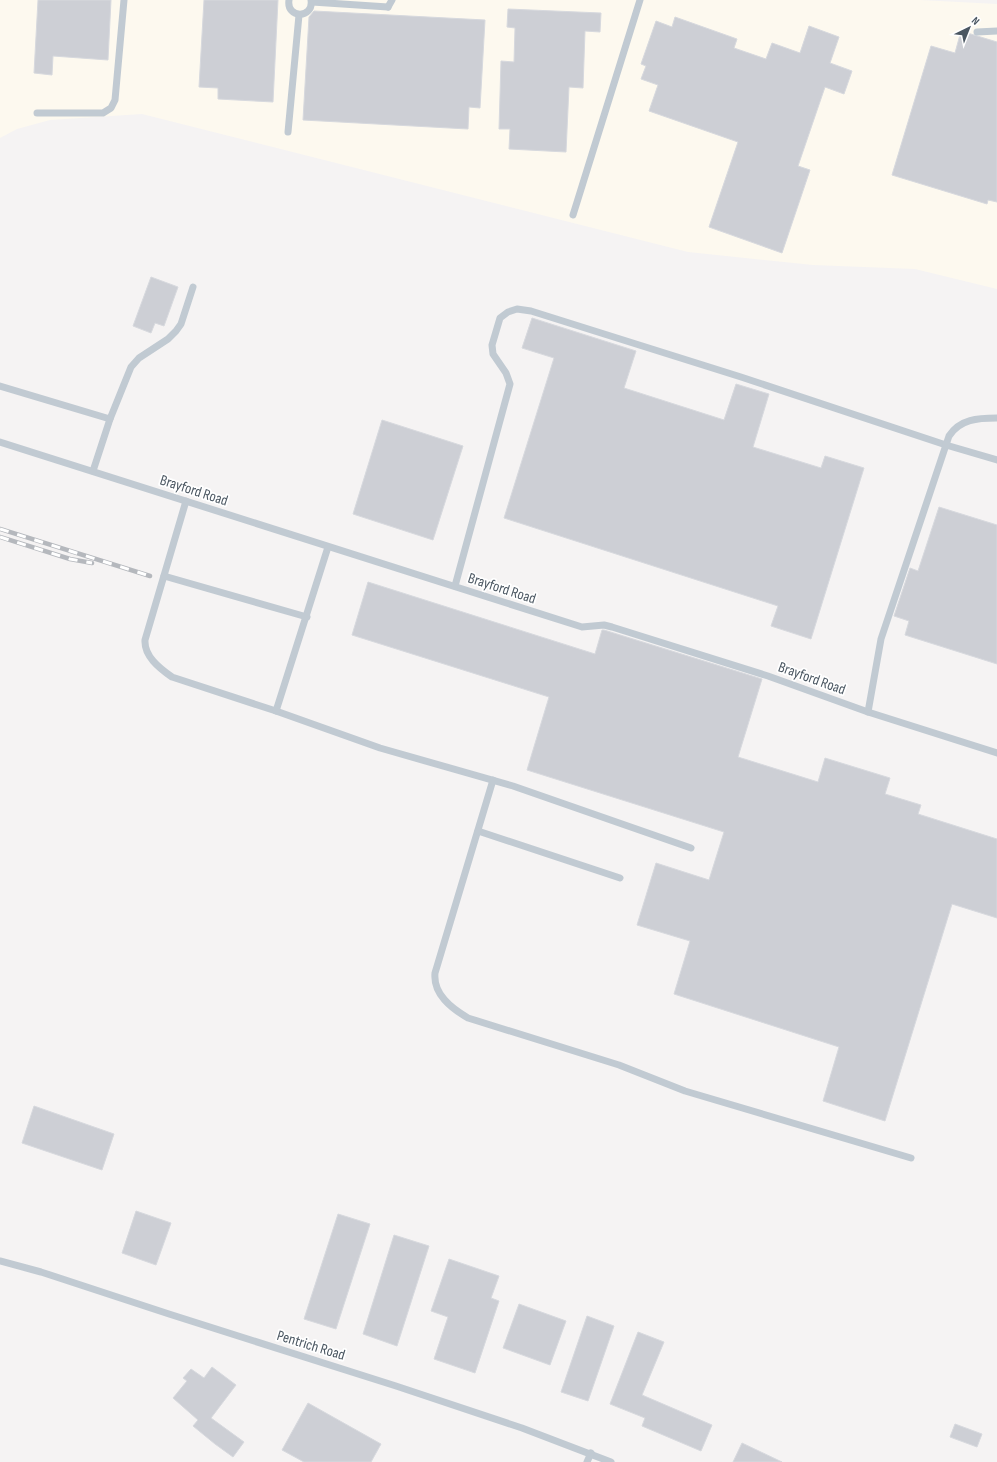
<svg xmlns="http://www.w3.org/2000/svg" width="997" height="1462" font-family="'Sofia Sans Condensed',sans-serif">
<rect width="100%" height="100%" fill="#f5f3f3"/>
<polygon fill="#fdf9ef" points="0,0 920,0 997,4 997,289 915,269 813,265 688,252 142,114 50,120 17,129 0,138"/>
<g fill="#cdcfd5" stroke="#d7d9de">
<polygon points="38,0 111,0 108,60 53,56 52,75 34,73"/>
<polygon points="204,0 278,0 273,102 218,99 218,88 199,87"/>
<polygon points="508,9 601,13 600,32 585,31 583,88 569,87 566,152 509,149 510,129 499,129 501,61 514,62 515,28 507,27"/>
<polygon points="314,11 485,20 480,108 469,107 468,129 303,120 309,17"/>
<polygon points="675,17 737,39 734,48 766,59 772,43 800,53 809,26 839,37 830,63 852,71 844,94 825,87 798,166 810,170 782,253 709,227 738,142 649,111 658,85 641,79 646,66 641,64 656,21 672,27"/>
<polygon points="961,31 997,42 997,202 988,200 987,204 892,175 931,46 955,53"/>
<polygon points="151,277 178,287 164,326 155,323 151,333 133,326"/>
<polygon points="532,318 636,351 624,388 724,420 736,384 769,394 753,447 821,468 825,456 864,468 811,639 771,626 778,606 504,518 554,358 522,348"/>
<polygon points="382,420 463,446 433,540 353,514"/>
<polygon points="939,507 997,525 997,664 905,635 909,621 894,616 910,568 918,571"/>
<polygon points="368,582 595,654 602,630 604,630 762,679 738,757 818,782 825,758 890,778 885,794 921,805 918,814 997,839 997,918 952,904 885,1121 823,1101 839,1047 674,994 690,941 637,925 656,863 709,880 724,832 527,770 549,697 352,635"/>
<polygon points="34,1106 114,1134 102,1170 22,1143"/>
<polygon points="136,1211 171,1223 156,1265 122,1253"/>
<polygon points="338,1214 370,1224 336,1329 304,1319"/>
<polygon points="394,1235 429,1246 397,1346 363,1334"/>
<polygon points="449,1259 499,1276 491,1298 499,1301 475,1373 434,1359 448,1317 431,1311"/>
<polygon points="519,1304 566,1321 550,1365 503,1348"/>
<polygon points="587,1316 614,1326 588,1401 561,1392"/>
<polygon points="638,1332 664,1342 642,1395 712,1425 701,1451 642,1426 645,1418 610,1404"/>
<polygon points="212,1367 236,1385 211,1418 244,1442 233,1457 215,1444 193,1426 198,1420 173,1398 187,1381 183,1378 191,1369 204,1378"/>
<polygon points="308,1403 381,1444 371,1462 304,1462 282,1450"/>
<polygon points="955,1424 982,1434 977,1447 950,1437"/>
<polygon points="742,1443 782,1462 733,1462"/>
</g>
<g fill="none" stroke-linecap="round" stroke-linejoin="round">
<g stroke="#c1cad2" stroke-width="7">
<path d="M289 0C286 19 314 19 311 0"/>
<polyline points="312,2 388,7"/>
<polyline points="388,7 392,0"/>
<polyline points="977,32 997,31"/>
<polyline points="37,113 103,113 111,108 115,100 124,0"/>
<polyline points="288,132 299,15"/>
<polyline points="573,215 640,0"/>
<polyline points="0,386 110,419"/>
<polyline points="0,442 582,627 604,625 612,627 768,676 868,712 997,753"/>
<polyline points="93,471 110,419 131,367 139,358 168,339 176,331 181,324 193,287"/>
<path d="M186 501 145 640C144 656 159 668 172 677L276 711 380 748 513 786 691 848"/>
<polyline points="164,576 307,617"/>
<polyline points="455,586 510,384 506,373 493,354 492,345 500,318 508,312 517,309 531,311 741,377 946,445 997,460"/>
<polyline points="276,711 328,547"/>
<path d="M868 712 881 639 949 436C960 419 978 418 997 418"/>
<path d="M493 780 435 973C433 994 451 1008 468 1018L619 1065 685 1091 911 1158"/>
<polyline points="478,831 620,878"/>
<polyline points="0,1261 41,1272 169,1314 396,1386 522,1428 611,1462"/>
<polyline points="587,1462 591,1453"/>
</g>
<g stroke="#b5b8bd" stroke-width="4.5">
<g id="rail">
<polyline points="0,529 150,576"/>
<polyline points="0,537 70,559 92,563"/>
</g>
</g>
<use href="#rail" stroke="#fff" stroke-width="3" stroke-dasharray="9" stroke-linecap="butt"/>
</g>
<g text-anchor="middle" stroke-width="3.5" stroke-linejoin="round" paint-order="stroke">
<g font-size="15" fill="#4a5661" stroke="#fff">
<text transform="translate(194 490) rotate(18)" y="5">Brayford Road</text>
<text transform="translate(502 588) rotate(18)" y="5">Brayford Road</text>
<text transform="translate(812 678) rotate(20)" y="5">Brayford Road</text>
<text transform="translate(311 1345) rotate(17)" y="5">Pentrich Road</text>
</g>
</g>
<g transform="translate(969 28) rotate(43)" stroke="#ffffff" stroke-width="3" paint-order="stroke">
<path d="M0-3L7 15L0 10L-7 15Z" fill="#4a5661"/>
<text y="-6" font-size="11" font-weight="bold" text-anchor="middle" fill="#4a5661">N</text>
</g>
</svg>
